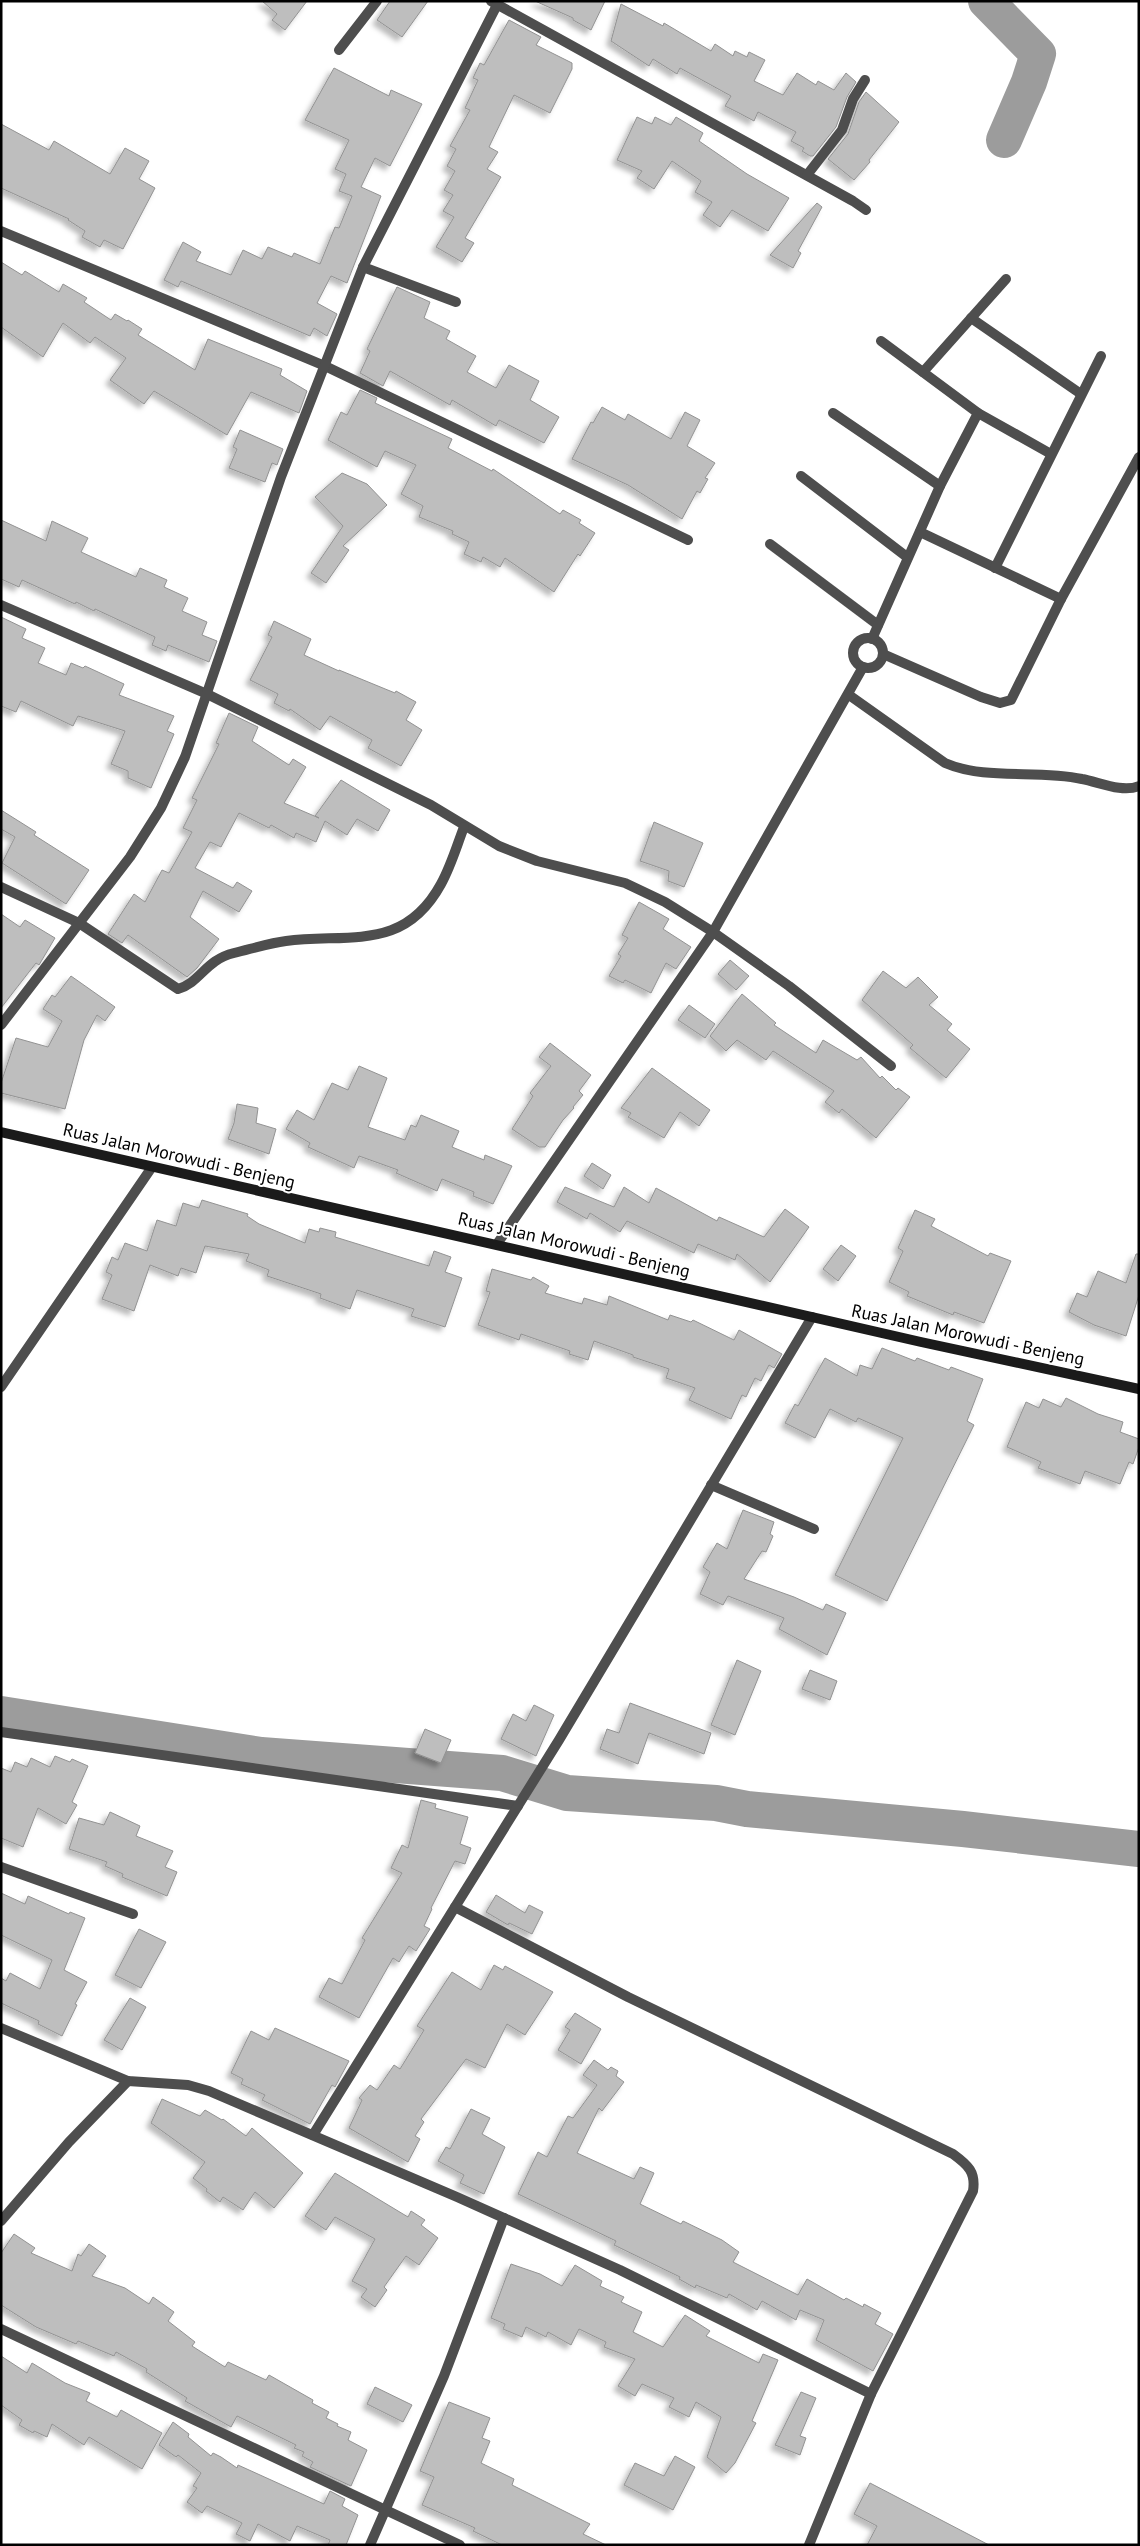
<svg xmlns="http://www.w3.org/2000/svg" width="1140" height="2546" font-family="'PT Sans',sans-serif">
<defs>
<filter id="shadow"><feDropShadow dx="-4.5" dy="4.5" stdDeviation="2.5" flood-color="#0004"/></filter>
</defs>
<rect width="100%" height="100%" fill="#fff"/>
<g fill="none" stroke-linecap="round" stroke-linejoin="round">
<g stroke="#9c9c9c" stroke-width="36">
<polyline points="986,1 1038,54 1029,82 1004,140"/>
<polyline points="1,1714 261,1755 502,1773 567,1793 716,1803 747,1809 963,1829 1139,1849"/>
</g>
</g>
<g fill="#bebebe" stroke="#929292" filter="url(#shadow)">
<polygon points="262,1 307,1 285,30 272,20 277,14"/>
<polygon points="390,1 428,1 402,37 377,20"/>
<polygon points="535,1 605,1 591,30 573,20 573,18"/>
<polygon points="621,4 663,26 664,23 711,51 715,44 733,56 735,51 747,57 749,52 765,60 754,81 783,95 797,73 816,85 818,81 834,90 846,73 856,82 847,97 836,127 813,156 810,156 802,151 804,148 791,141 796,132 758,112 754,121 739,113 725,106 731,96 680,68 677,74 653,59 649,66 611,41"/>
<polygon points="509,20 541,37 536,45 572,63 572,69 550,113 514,95 489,147 498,152 487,169 501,177 465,238 474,243 462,262 436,247 454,217 443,211 453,195 444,190 455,171 447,166 456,149 450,146 470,110 465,108 478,80 473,78 480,63 484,65"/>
<polygon points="334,68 389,96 391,90 422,104 390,166 375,158 361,187 381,196 347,283 331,276 317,303 337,314 327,336 314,328 310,336 181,281 178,287 164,280 183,242 201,252 196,261 231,275 243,250 262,259 268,247 292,257 294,253 320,264 335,227 339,228 352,196 339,191 346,174 335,169 349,140 305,120"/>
<polygon points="866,92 899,122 869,160 870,162 854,180 828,159 848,134 859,102"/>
<polygon points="637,117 652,124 655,117 671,125 676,117 703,133 699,141 747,174 789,198 768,231 732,210 720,227 703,215 712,202 695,192 701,181 672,161 654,189 637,178 642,171 617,160"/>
<polygon points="1,124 49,150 54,141 110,174 125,148 149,161 139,179 155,188 123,249 104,240 100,247 82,237 85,231 68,220 69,219 1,188"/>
<polygon points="817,203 822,207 798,251 801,253 793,268 770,255"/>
<polygon points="1,262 22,275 25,271 59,292 63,284 87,298 84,302 111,320 115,314 127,321 128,320 142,329 138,335 195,370 208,339 282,369 280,375 307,391 299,413 251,392 227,435 154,391 144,404 110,380 126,358 95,337 90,343 63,323 43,357 1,327"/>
<polygon points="397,287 430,302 424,318 450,331 446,339 476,356 467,372 496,388 509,365 539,381 530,400 559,417 544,443 499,420 496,426 452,400 450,405 390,371 383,386 360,373 370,351 367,349"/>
<polygon points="360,390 377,398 375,403 452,439 448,448 492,471 493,469 560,514 563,510 581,520 579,523 595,533 580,556 578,554 554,592 505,558 500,567 483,557 481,562 464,554 469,542 452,534 453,531 419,517 423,506 401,494 416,465 385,451 377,467 328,440 341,412 347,415"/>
<polygon points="602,407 625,420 628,414 671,439 685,412 700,420 687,446 715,463 705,478 708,479 700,493 697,491 682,519 628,485 572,459 591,422 593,423"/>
<polygon points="240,430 283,449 277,465 272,463 265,482 229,468 237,449 233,447"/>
<polygon points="342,473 367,484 387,505 343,546 349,550 326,583 311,573 343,526 315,497"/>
<polygon points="1,520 46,541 52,521 88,538 81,552 136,577 140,568 167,580 164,587 188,598 182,611 207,622 202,635 217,641 209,662 168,645 166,651 152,645 155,637 95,609 94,611 76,602 75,604 22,580 19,587 1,579"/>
<polygon points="1,617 26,629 22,638 45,648 38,663 66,675 71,663 83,668 85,666 124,684 119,695 174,716 167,731 174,734 151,788 128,778 128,771 111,764 125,731 78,716 73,726 21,701 16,712 1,706"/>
<polygon points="274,621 311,639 304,655 339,671 339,670 395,693 396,691 416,702 406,720 422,730 401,766 368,748 372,740 330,716 320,730 290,709 289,711 274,703 278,694 250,680 272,637 268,635"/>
<polygon points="229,713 258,727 252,741 289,765 293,759 306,767 284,803 319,818 315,816 341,780 390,810 378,831 357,819 347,835 325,821 316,842 296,833 294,838 271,825 269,828 239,813 221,847 210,842 195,868 233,888 237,882 252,891 239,912 203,891 190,917 219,939 197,968 187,977 128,935 122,943 108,934 134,894 145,902 162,870 169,873 192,832 183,828 197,800 192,798 219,744 216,743"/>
<polygon points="1,810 36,832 34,835 89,870 66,904 2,863 15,837 1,829"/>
<polygon points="654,822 703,843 684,887 668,881 669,871 640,861"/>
<polygon points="639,902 669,919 663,929 691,947 676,969 666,963 651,993 625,980 623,983 609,976 621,956 618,954 628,938 622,935"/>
<polygon points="1,914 20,927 25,920 55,938 39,965 36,963 1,1008"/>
<polygon points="730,960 749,976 736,990 718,974"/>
<polygon points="883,971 906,988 918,977 938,997 929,1005 952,1024 947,1030 970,1049 946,1078 910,1048 913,1045 862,1000"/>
<polygon points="71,976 115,1007 105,1021 97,1015 84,1040 65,1109 1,1093 1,1083 16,1038 48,1047 62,1021 43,1009 52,995 55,997"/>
<polygon points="742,994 776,1023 774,1025 816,1053 823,1040 857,1060 861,1057 880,1078 882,1076 896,1090 898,1088 910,1097 876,1138 842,1109 839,1113 825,1102 834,1091 773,1051 766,1060 737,1040 726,1051 710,1036"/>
<polygon points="689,1005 715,1024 705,1038 678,1020"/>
<polygon points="550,1043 591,1075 579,1091 583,1095 573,1107 574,1108 563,1120 545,1147 539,1147 512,1129 533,1096 530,1093 551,1066 539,1057"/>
<polygon points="359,1066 387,1078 368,1127 405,1140 411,1125 416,1127 421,1115 459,1131 452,1147 484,1160 485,1155 512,1166 493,1204 473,1196 474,1192 442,1179 437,1191 396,1173 398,1170 359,1156 354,1168 308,1147 310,1143 286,1129 297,1110 314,1120 332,1083 348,1090"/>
<polygon points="652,1068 710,1110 699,1126 680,1112 664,1138 628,1117 631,1113 621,1108"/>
<polygon points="237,1104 258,1108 256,1123 276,1129 269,1154 228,1139 234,1123"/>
<polygon points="592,1163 611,1175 603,1189 584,1176"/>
<polygon points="565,1187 614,1207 624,1187 649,1203 656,1188 717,1221 719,1217 764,1237 785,1209 809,1227 770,1282 737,1254 735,1260 698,1244 694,1253 627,1221 620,1232 590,1213 587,1219 557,1202"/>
<polygon points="202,1200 248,1214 247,1216 259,1224 305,1243 309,1229 319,1232 320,1228 336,1232 335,1237 429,1266 434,1251 451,1257 445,1272 462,1278 445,1327 411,1316 414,1309 357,1290 350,1309 320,1298 321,1294 267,1276 269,1270 246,1261 249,1254 205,1246 196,1273 181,1268 178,1276 150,1265 134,1311 102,1299 112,1275 106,1272 112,1257 118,1260 125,1243 147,1251 157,1220 176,1226 183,1203 199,1208"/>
<polygon points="915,1210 935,1219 931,1226 988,1256 990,1253 1011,1261 984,1323 954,1312 953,1315 907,1296 909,1292 889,1282 903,1251 898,1248"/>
<polygon points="841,1245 856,1256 838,1281 823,1269"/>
<polygon points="1136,1254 1139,1254 1139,1295 1126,1336 1094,1325 1069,1312 1077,1293 1087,1297 1098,1271 1126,1283"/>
<polygon points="492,1269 531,1280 533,1277 549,1286 545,1293 582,1304 584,1298 607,1305 609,1296 668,1320 670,1315 691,1322 693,1320 734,1340 739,1330 782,1354 774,1368 769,1365 761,1381 755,1378 746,1397 742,1395 731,1419 689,1400 695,1388 666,1378 669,1369 633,1357 633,1355 594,1341 588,1360 569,1354 570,1351 521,1334 519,1340 478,1325 490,1292 486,1291"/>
<polygon points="882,1348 915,1361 917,1358 949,1370 951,1367 983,1379 967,1421 974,1425 887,1601 835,1575 903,1438 858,1418 856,1422 830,1409 815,1438 785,1423 795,1404 798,1406 825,1358 857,1376 860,1365 872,1369"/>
<polygon points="1066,1398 1098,1414 1123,1422 1120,1432 1139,1439 1139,1447 1133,1464 1129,1462 1120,1484 1085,1471 1080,1484 1038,1468 1041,1462 1007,1447 1026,1402 1039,1408 1043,1399 1061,1407"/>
<polygon points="743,1510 774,1522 770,1534 773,1536 766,1552 762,1551 744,1579 794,1597 823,1610 826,1604 846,1613 827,1655 779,1629 784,1618 728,1596 723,1605 700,1594 710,1572 703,1567 717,1543 727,1549"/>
<polygon points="737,1660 761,1671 735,1735 711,1725"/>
<polygon points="810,1670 837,1681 830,1700 802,1689"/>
<polygon points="630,1703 711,1733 704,1754 649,1733 638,1764 600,1749 607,1729 619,1733"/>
<polygon points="534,1705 554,1715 536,1756 501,1739 513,1714 526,1721"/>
<polygon points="425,1729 451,1740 441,1763 415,1753"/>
<polygon points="55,1756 70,1762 72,1759 88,1766 72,1802 77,1805 66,1824 38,1808 23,1847 1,1838 1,1768 11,1772 15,1762 27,1767 31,1758 50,1767"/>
<polygon points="421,1800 436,1804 435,1808 468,1817 460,1844 471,1848 465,1864 455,1861 431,1908 432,1909 424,1926 430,1929 416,1951 409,1946 399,1962 393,1958 359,2018 319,1997 329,1978 342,1984 365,1940 362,1938 402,1873 391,1868 402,1845 408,1848"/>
<polygon points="110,1812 140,1826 136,1836 173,1851 165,1867 177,1872 167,1896 122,1877 123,1874 105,1866 107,1862 69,1849 79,1818 104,1825"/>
<polygon points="1,1893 25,1904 28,1896 69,1914 70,1912 85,1918 64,1970 87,1982 75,2004 77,2005 62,2036 38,2024 39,2021 1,2003 1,1978 6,1981 10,1973 40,1989 52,1960 1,1935"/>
<polygon points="496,1895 525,1913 529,1905 543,1912 532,1934 509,1923 508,1925 486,1912"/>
<polygon points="139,1929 166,1942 141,1988 115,1975"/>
<polygon points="494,1965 503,1970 505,1966 553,1992 525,2035 507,2024 485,2068 466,2059 421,2119 424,2122 415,2136 420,2139 408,2162 349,2128 362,2100 359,2098 370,2085 377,2090 394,2065 400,2069 424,2030 417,2026 452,1972 481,1990"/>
<polygon points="130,1998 146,2007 122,2050 104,2040"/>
<polygon points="575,2013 601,2029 581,2064 558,2050 570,2030 565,2027"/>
<polygon points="275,2028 349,2061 335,2087 332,2085 310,2124 262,2100 265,2095 241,2084 243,2079 231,2073 251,2031 269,2040"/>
<polygon points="594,2060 608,2070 611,2067 618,2071 616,2076 624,2082 602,2111 599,2108 577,2153 634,2179 640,2167 654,2173 640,2204 681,2224 683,2221 722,2240 739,2252 733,2262 798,2295 807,2279 844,2300 846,2298 863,2307 864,2304 881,2313 875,2324 893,2334 873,2371 816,2340 824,2320 800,2310 796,2320 762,2301 757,2310 729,2294 727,2298 696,2285 695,2288 679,2279 680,2277 614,2245 616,2241 518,2194 538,2152 547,2157 568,2116 573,2118 597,2085 583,2075"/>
<polygon points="162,2099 200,2116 205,2110 222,2120 223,2119 246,2136 252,2128 303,2173 274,2208 255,2192 243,2210 223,2197 220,2202 206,2191 207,2189 193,2178 205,2162 151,2123"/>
<polygon points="471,2109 490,2118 482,2134 505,2147 484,2194 460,2183 464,2175 438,2161 446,2147 450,2149"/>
<polygon points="335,2173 408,2217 411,2211 425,2220 421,2225 438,2238 419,2265 406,2256 384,2287 387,2290 375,2307 361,2297 367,2289 352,2281 375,2239 335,2217 326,2230 305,2216"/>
<polygon points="14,2234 35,2248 31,2253 72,2271 78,2254 81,2256 89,2244 106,2256 92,2276 125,2288 149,2304 153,2297 174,2312 168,2321 195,2342 192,2346 225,2367 228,2362 266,2380 269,2375 313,2400 312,2403 329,2412 326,2418 338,2424 337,2426 351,2432 348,2440 367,2450 351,2486 310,2467 313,2462 302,2456 304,2452 294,2448 296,2445 237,2416 231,2427 185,2401 187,2398 146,2372 147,2369 116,2352 114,2356 78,2341 76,2344 36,2327 1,2305 1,2253"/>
<polygon points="511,2264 540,2274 562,2286 575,2265 602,2281 600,2286 624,2297 621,2302 642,2312 633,2332 663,2347 685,2315 710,2331 706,2336 759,2363 763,2354 778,2360 752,2421 756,2423 735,2463 726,2473 707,2457 721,2417 696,2402 689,2417 669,2407 674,2398 642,2384 635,2396 618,2386 635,2359 604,2347 606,2342 579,2329 571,2345 548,2332 546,2337 526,2327 522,2337 503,2329 505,2324 491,2318"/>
<polygon points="1,2356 27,2373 32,2363 65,2383 90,2393 86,2401 117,2417 121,2410 162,2433 142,2469 89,2437 84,2445 52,2424 47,2437 34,2431 33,2433 19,2425 22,2420 1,2405"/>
<polygon points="375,2387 412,2405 403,2422 367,2404"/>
<polygon points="801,2392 816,2398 800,2436 806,2438 800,2455 775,2445"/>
<polygon points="449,2402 490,2418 482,2438 490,2441 481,2463 514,2479 512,2485 590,2524 583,2534 606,2545 502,2545 473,2531 475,2528 422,2505 434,2477 420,2471"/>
<polygon points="173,2422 189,2434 188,2437 211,2456 213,2453 221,2457 237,2468 238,2465 324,2504 330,2491 345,2499 342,2506 358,2515 346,2545 328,2545 330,2540 297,2526 290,2541 258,2524 250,2541 236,2534 242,2523 207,2506 202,2513 187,2502 197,2488 193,2486 201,2473 178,2455 176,2457 159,2445"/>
<polygon points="675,2456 695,2467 673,2510 624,2485 635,2463 664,2476"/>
<polygon points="870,2483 989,2545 867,2545 877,2526 854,2514"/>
</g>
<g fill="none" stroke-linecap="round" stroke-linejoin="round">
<polyline stroke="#4e4e4e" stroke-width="10" points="711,1485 814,1529"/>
<g stroke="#4e4e4e" stroke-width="10">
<polyline points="491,1 853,201 866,210"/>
<polyline points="339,50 377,1"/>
<polyline points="807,175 842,130 853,99 865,80"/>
<polyline points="1,231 325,366 688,540"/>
<polyline points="363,267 456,302"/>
<polyline points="971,318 1081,394"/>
<polyline points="923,372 1006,279"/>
<polyline points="833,413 940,486"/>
<polyline points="978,413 1051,454"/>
<polyline points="801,476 907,557"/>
<polyline points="920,532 1061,599"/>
<polyline points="770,544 878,625"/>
<polyline points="995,568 1101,356"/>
<polyline points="1,605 207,694 431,805 499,846 537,861 625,883 665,902 713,932 789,986 891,1066"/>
<circle cx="868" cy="653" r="15"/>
<polyline points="872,639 940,486 978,413 881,341"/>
<polyline points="883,654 981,697 1000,703 1011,700 1061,599 1139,457"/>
<path d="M849 695 945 763C987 781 1037 769 1082 779 1099 782 1122 793 1139 786"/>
<path d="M1 887 79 923 178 989C201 982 205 960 234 953 251 949 269 943 286 941 349 933 404 952 441 884 451 866 457 845 464 827"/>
<polyline points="1,1025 130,857 161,808 185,757 281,477 363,267 497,5"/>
<polyline points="497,1244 713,932 863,667"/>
<polyline points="1,1387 152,1167"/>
<polyline points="1,1732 518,1806"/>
<polyline points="1,1867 133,1914"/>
<path d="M455 1907 628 1997 953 2154C968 2165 976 2172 973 2191L871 2394 809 2545"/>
<polyline points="1,2028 128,2081 188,2085 209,2091 457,2197 620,2270 871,2394"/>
<polyline points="313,2135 559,1740 812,1317"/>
<polyline points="1,2221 69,2142 128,2081"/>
<polyline points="1,2329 460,2545"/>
<polyline points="370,2545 444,2376 504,2218"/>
</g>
<polyline stroke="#1b1b1b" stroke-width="10" points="1,1132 921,1342 1139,1389"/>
</g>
<g text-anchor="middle" stroke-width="4" stroke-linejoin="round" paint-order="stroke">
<g font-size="18" fill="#000" stroke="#fff">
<text transform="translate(179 1156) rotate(13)" y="6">Ruas Jalan Morowudi - Benjeng</text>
<text transform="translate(574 1245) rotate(13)" y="6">Ruas Jalan Morowudi - Benjeng</text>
<text transform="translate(968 1335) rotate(12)" y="6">Ruas Jalan Morowudi - Benjeng</text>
</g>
</g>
<rect width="1140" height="2546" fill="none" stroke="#000000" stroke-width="5"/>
</svg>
